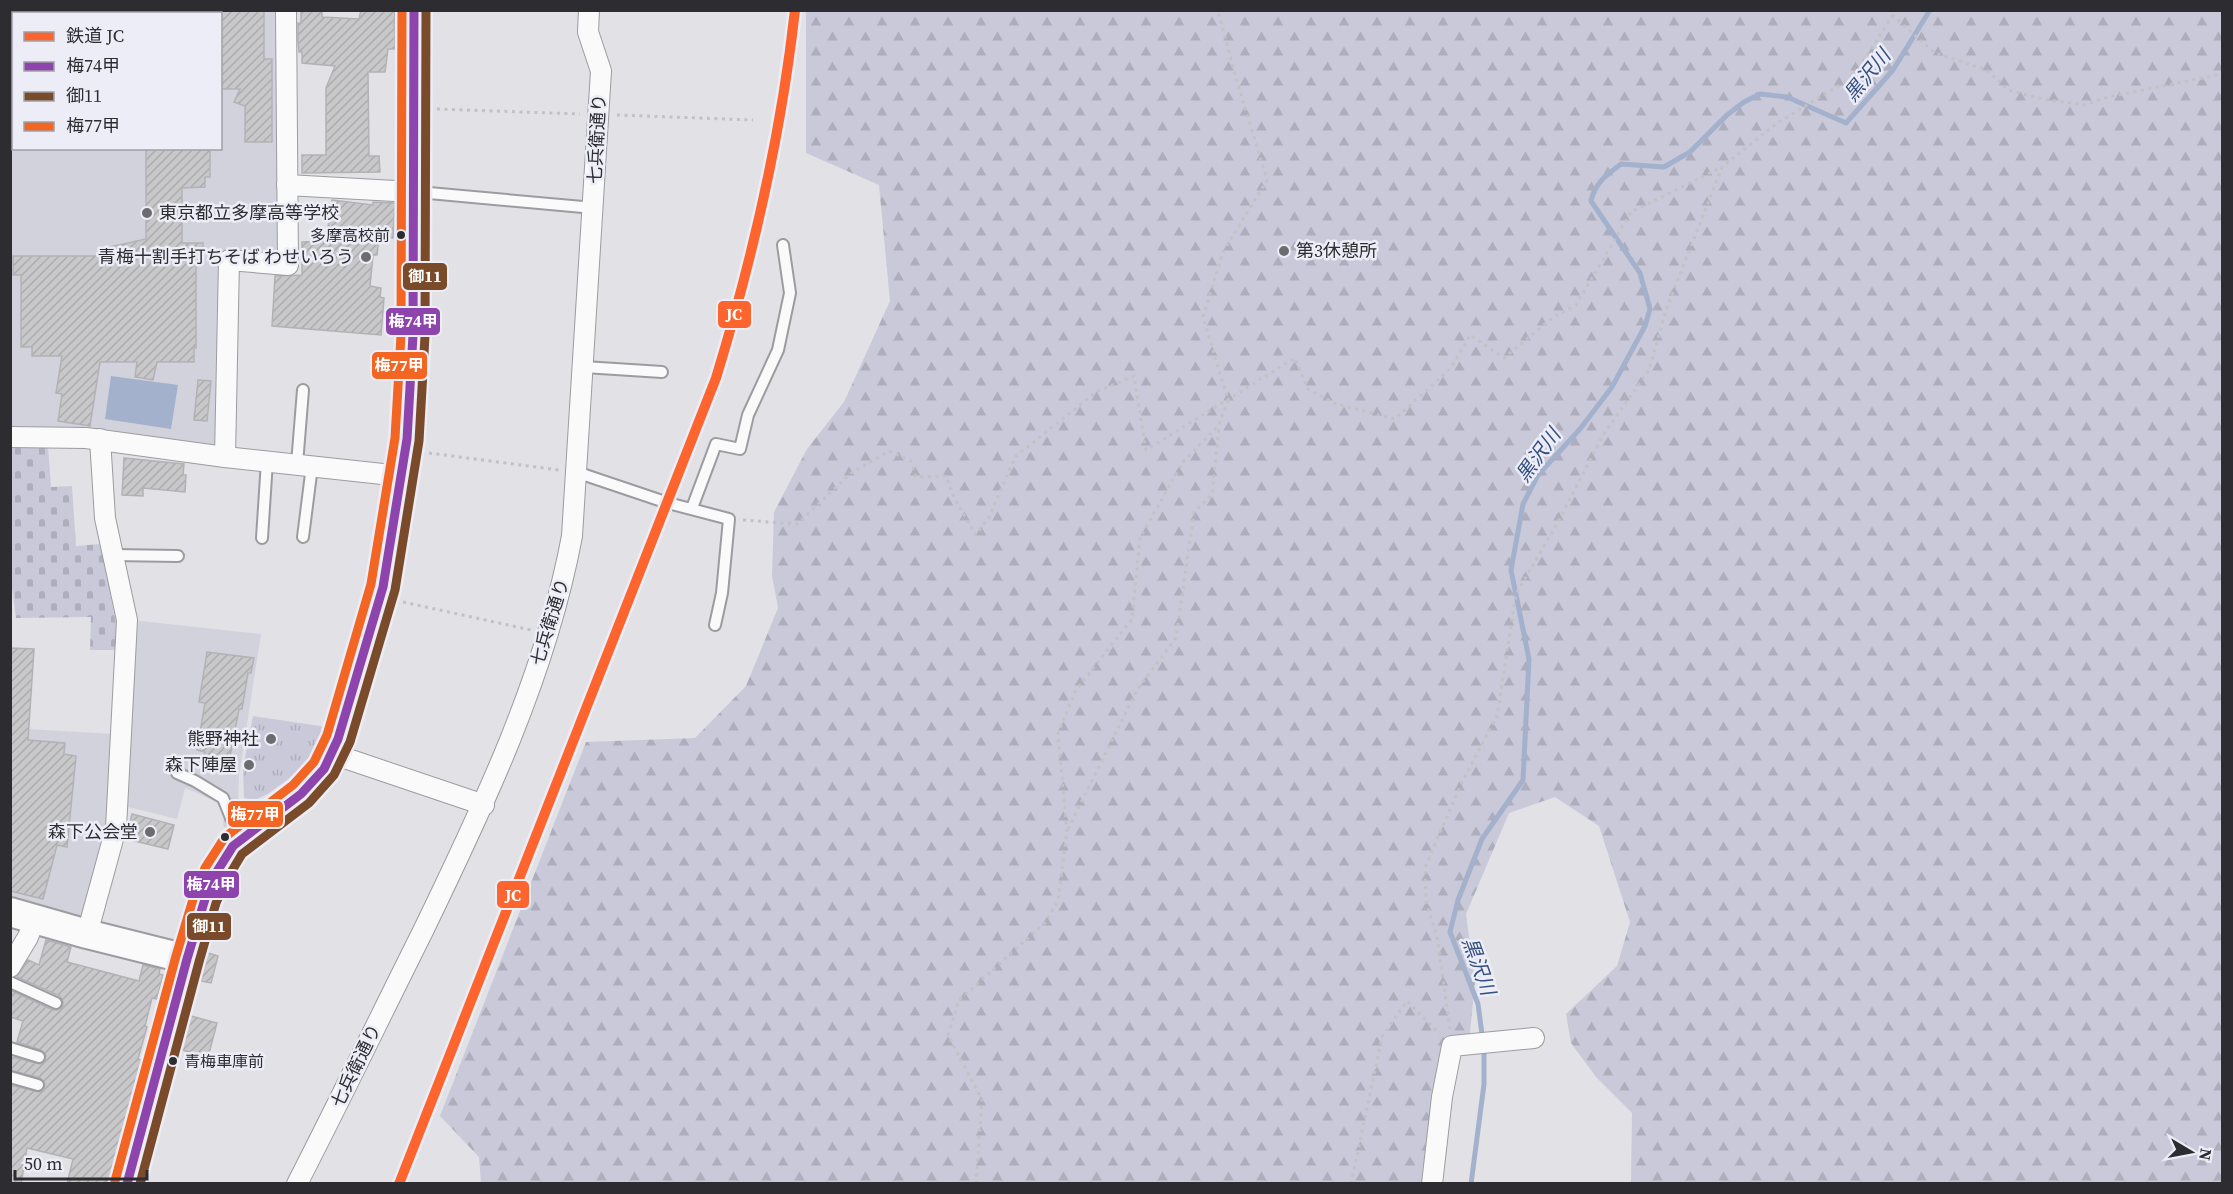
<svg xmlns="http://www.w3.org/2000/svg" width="2233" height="1194" font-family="'Source Serif 4','Noto Sans JP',serif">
<defs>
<pattern id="forest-firs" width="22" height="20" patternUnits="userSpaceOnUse" patternTransform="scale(1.5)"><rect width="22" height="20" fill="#c9c9da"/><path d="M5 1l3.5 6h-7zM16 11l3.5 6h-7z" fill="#adadbc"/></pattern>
<pattern id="cemetery-stones" width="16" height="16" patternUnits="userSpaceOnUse" patternTransform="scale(1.5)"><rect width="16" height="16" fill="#c9c9da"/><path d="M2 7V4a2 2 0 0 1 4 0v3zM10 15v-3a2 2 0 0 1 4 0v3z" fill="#adadbc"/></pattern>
<pattern id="park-tufts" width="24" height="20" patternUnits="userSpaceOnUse" patternTransform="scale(1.5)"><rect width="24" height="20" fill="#c9c9da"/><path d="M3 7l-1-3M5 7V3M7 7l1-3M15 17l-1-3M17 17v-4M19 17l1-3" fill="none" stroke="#adadbc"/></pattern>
<pattern id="building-hatch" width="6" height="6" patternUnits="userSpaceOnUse" patternTransform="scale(1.5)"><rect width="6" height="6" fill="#c8c8cb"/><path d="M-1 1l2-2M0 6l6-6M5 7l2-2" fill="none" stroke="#acacaf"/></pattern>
</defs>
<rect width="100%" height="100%" fill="#e1e1e6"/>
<g fill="#d2d2dd" fill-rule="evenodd">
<path d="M11 11H282L283 254 277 259 226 254 219 440 214 448 11 431ZM14 14H220V148H14Z"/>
<polygon points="131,620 261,634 239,776 238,815 246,820 231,838 223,825 225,805 185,788 177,819 124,806"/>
<polygon points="10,728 115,734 112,807 84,919 11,898"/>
</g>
<polygon fill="url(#forest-firs)" points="806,11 2222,11 2222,1183 1631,1183 1632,1113 1596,1077 1571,1043 1566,1014 1617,966 1630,922 1599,826 1555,797 1509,813 1466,914 1475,982 1470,1033 1434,1080 1433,1183 481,1183 479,1157 440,1116 586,742 695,738 746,686 778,608 772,576 774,512 807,449 844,402 890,301 879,185 806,153"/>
<polygon fill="url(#cemetery-stones)" points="10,446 48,446 51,487 72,486 76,546 101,544 116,624 116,650 90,650 91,617 16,618 10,572"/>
<polygon fill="url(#park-tufts)" points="253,716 327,727 313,761 269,793 255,800 244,798 243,768"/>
<polygon fill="#a3b1cc" points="111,376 178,385 171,429 105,419"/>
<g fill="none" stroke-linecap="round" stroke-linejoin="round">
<path stroke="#a3b1cc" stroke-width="5" d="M1471 1184 1484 1084V1049L1478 1004 1450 932 1458 900 1482 839 1523 780 1529 659 1511 570 1523 504 1538 475 1580 429 1612 387 1645 326 1650 309 1640 273 1591 201C1595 183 1606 175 1621 164L1664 167 1690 152 1727 115 1744 102 1760 94 1787 97 1846 123 1893 70 1930 10"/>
</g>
<g fill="url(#building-hatch)" stroke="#b2b2b6" stroke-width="1.5">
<polygon points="221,10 264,10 264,59 272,59 272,142 245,142 245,106 234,102 240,89 220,89"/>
<polygon points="301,10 322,10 322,17 359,19 361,10 395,10 394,27 395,28 395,49 388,49 385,72 368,72 369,156 379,156 380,172 302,173 302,155 326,155 326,88 335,66 302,63 302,52 299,52 298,41 298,23 301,23"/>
<polygon points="146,148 205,148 205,150 210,150 210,177 205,177 205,187 182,188 182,243 203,243 203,261 196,261 196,348 194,348 194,362 157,362 153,380 135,377 137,362 100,362 90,426 58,421 62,394 56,393 62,356 32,356 32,347 21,347 21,275 13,275 13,256 100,256 100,249 146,239"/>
<polygon points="332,200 373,205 373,202 395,203 393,238 379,237 377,255 373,255 370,286 381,288 380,297 384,298 381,335 272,326 275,276 302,275 302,242 326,241"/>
<polygon points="198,380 211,381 207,421 194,420"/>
<polygon points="124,458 184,464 183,475 186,475 185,492 143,488 143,496 122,495"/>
<polygon points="10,648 34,649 28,740 65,743 64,754 76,756 67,847 57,845 43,899 10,891"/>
<polygon points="207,652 254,658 251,673 248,673 242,709 239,709 229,762 211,759 212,757 204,755 205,752 197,750 205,703 199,702"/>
<polygon points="132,814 174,825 168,849 126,839"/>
<polygon points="46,940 71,947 67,962 139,981 143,965 160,969 159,974 163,975 157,999 152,998 145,1026 147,1027 138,1059 141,1060 109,1184 67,1184 73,1159 27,1148 21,1184 10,1184 10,1085 39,1092 44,1090 45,1084 40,1078 10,1070 12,1057 40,1064 44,1062 46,1056 41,1050 17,1042 23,1021 10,1017 10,990 53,1010 57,1010 63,1007 63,1002 60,996 17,977 28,960 39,965"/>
<polygon points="208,953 218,956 211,983 201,981"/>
<polygon points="191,1016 217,1023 208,1057 182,1050"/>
</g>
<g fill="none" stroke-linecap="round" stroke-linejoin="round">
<g stroke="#9c9ca0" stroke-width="14">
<g id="lane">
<polyline points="418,192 594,208"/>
<polyline points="584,367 662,372"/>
<polyline points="297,464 303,390"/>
<polyline points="576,472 668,503 729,519 722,593 715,625"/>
<polyline points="692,508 716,444 740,449 748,415 778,350 790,293 783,245"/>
<polyline points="303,537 312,466"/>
<polyline points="262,538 267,461"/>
<polyline points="113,555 178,556"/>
<polyline points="177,773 195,781 223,798 231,818 243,836"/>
<polyline points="10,982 56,1003"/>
<polyline points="10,1048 39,1057"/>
<polyline points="10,1077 38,1085"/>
</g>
</g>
<g stroke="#9c9ca0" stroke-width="22">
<g id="street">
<polyline points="287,185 413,192"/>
<polyline points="10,437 86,438 225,457 401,476"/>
<polyline points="225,457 229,260 288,265 286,10"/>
<polyline points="333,754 484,805"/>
<polyline points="87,934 116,828 127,620 105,518 100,439"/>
<polyline points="10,967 28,937 35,919"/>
<path d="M297 1184C340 1100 381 1015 423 931 484 805 546 675 572 536L601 71 588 32 589 10"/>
<polyline points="1432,1184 1442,1097 1452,1046 1534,1038"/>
</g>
</g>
<g stroke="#9c9ca0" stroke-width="32">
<polyline id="secondary" points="10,912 87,934 187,959"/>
</g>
<g stroke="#bfbfc1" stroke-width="36">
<polyline id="highway" points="127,1184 187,959 205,899 216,873 233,846 301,794 324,769 338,739 383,587 407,439 413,335 414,10"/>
</g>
<g stroke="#c2c2c5" stroke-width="3" stroke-dasharray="3 4.5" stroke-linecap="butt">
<polyline points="1892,15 1935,53 1987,70 2008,90 2042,99 2084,105 2108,97 2222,74"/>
<polyline points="437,109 580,114"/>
<polyline points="617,115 753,120"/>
<polyline points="429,453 559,470"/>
<polyline points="743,520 797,524 851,473 889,451 911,461 916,477 946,476 954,498 976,535 989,517 1015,457 1096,392 1134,376 1146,450 1295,358 1308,389 1336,404 1395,419 1451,368 1470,335 1504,358 1552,318 1576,305 1631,212 1722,167"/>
<polyline points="403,602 531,630"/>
<polyline points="1068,829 1137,690 1176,638 1194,512 1212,495 1219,427"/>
<polyline points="1450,1029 1437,936 1426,902 1425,867 1462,782 1497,716 1516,594 1558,522 1603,435 1649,370 1666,310 1722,167 1776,124 1854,76 1896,10"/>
<polyline points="976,1184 982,1100 948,1035 959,1000 1045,923 1058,901 1067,831 1058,733 1076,690 1132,619 1140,538 1183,462 1219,425 1228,400 1203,317 1223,252 1267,180 1234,71 1218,10"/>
<polyline points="1351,1184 1382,1037 1407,1001 1440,1034"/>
</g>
<use href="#lane" stroke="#fafafb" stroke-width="10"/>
<use href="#street" stroke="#fafafb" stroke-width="20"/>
<use href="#secondary" stroke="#fafafb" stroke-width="28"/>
<use href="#highway" stroke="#ddd3d3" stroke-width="33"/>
<g stroke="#ecedf6" stroke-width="14">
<polyline id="bus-1" points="127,1184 187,959 205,899 216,873 233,846 301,794 324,769 338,739 383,587 407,439 413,335 414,10"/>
</g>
<g stroke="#ecedf6" stroke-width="14">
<polyline id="bus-2" points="140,1184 199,962 216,903 227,879 242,854 309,803 334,775 350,742 395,590 419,441 425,336 426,10"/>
</g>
<g stroke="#ecedf6" stroke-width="14">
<polyline id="bus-3" points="115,1181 176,956 194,896 205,868 225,837 293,785 314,762 327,735 371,584 395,438 401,335 402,10"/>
</g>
<use href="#bus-1" stroke="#8e44ad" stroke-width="9"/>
<use href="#bus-2" stroke="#7a4b2a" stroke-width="9"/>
<use href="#bus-3" stroke="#f26522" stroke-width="9"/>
<g stroke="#ecedf6" stroke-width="15">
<path id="rail-1" d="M399 1184 716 378C753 257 781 136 795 10"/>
</g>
<use href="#rail-1" stroke="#fe642e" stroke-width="10"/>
</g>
<g fill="#6c6c70" stroke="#ecedf6" stroke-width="2">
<circle cx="147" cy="213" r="6"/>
<circle cx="1284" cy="251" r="6"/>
<circle cx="366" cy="257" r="6"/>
<circle cx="271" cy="739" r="6"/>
<circle cx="249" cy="765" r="6"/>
<circle cx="150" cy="832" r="6"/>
</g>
<g fill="#2d2d31" stroke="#ecedf6" stroke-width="2">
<circle cx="401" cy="235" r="5"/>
<circle cx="225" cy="837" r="5"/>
<circle cx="173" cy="1061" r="5"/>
</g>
<g text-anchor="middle" stroke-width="5" stroke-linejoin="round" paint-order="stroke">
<g font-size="16" fill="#2d2d31" stroke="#ecedf6" text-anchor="end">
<text x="390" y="241">多摩高校前</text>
<text x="184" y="1067" text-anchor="start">青梅車庫前</text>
</g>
<g font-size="18" fill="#2d2d31" stroke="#ecedf6">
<text transform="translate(597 139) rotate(-87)" y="6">七兵衛通り</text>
<text transform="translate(550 622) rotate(-73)" y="6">七兵衛通り</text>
<text transform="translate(356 1066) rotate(-64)" y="6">七兵衛通り</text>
</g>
<g font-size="18" fill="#2d2d31" stroke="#ecedf6" text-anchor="end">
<text x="159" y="219" text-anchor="start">東京都立多摩高等学校</text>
<text x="1296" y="257" text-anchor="start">第3休憩所</text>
<text x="354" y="263">青梅十割手打ちそば わせいろう</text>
<text x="259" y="745">熊野神社</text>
<text x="237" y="771">森下陣屋</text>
<text x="138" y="838">森下公会堂</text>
</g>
<g font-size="20" font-style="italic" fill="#355081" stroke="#ecedf6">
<text transform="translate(1867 75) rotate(-51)" y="7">黒沢川</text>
<text transform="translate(1538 455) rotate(-54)" y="7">黒沢川</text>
<text transform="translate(1479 966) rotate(70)" y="7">黒沢川</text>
</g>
</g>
<g stroke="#ecedf6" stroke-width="2">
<rect x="402" y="262" width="46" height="29" rx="6" fill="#7a4b2a"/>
<rect x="717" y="300" width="35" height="29" rx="6" fill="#fe642e"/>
<rect x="385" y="307" width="56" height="29" rx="6" fill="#8e44ad"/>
<rect x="371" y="351" width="57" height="29" rx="6" fill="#f26522"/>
<rect x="227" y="800" width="57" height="28" rx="6" fill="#f26522"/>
<rect x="183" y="870" width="57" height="29" rx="6" fill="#8e44ad"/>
<rect x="496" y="880" width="34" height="29" rx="6" fill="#fe642e"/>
<rect x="186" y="912" width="46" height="29" rx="6" fill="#7a4b2a"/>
</g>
<g font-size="16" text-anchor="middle" font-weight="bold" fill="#fff">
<text x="425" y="282">御11</text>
<text x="734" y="320">JC</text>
<text x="413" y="327">梅74甲</text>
<text x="399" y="371">梅77甲</text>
<text x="255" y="820">梅77甲</text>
<text x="211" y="890">梅74甲</text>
<text x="513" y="901">JC</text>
<text x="209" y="932">御11</text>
</g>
<rect width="2233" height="1194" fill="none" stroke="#2d2d31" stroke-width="24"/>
<rect x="12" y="12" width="210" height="138" fill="#ecedf6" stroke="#a0a0a7" stroke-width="1.5"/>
<rect x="24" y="32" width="30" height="9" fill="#fe642e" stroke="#a0a0a7" stroke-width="1.5"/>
<text x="66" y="42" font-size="18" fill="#2d2d31">鉄道 JC</text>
<rect x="24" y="62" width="30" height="9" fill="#8e44ad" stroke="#a0a0a7" stroke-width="1.5"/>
<text x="66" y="72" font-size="18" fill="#2d2d31">梅74甲</text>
<rect x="24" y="92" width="30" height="9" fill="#7a4b2a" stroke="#a0a0a7" stroke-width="1.5"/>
<text x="66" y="102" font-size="18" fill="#2d2d31">御11</text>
<rect x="24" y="122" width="30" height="9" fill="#f26522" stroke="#a0a0a7" stroke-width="1.5"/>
<text x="66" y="132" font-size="18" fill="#2d2d31">梅77甲</text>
<g transform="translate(2191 1152) rotate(100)" stroke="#ecedf6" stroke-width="4.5" paint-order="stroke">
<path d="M0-4.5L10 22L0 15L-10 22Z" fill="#2d2d31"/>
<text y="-9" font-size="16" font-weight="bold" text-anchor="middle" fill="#2d2d31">N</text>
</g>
<path d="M15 1170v9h132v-9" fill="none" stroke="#2d2d31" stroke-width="3"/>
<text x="24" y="1170" font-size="18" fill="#2d2d31" stroke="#ecedf6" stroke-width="4.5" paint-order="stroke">50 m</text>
</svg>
